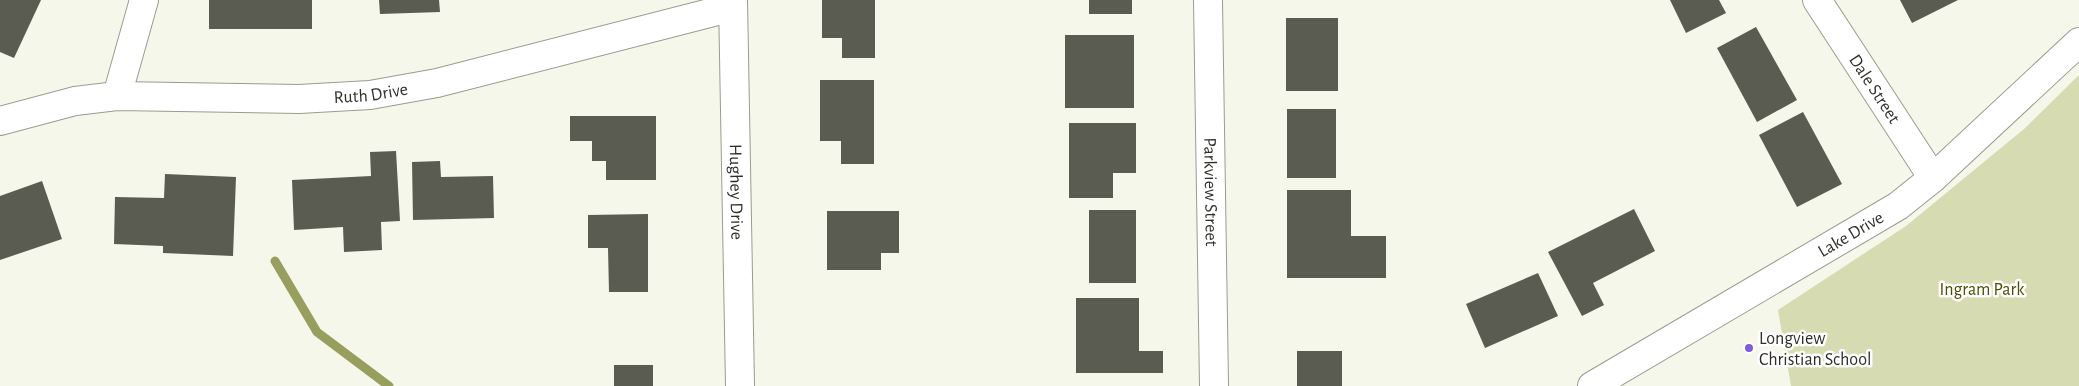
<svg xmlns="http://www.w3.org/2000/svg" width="2079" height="386" font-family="'Alegreya Sans',sans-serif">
<rect width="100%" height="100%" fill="#f5f7ea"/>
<polygon fill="#d6dbb2" points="2079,75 2079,386 1791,386 1778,310 1906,226 2024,129"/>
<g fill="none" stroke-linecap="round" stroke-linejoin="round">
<polyline stroke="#989e5d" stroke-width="9" points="275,261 317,332 389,386"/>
</g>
<g fill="#5b5c51">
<polygon points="0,0 41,0 14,58 0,52"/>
<rect x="209" y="0" width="103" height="29"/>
<polygon points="379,0 439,0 440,12 380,14"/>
<polygon points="822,0 875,0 875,58 842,58 842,38 822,38"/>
<rect x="1089" y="0" width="43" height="14"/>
<polygon points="1670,0 1719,0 1726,13 1686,33"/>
<polygon points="1900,0 1958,0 1912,23"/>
<rect x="1286" y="18" width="52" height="73"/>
<polygon points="1756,27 1797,100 1757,122 1717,48"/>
<rect x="1065" y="35" width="69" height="73"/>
<polygon points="820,80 874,80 874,164 841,164 841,141 820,141"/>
<rect x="1287" y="109" width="49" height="69"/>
<polygon points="1803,112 1842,184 1797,207 1759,135"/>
<polygon points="570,116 656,116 656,180 606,180 606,161 592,161 592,141 570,141"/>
<polygon points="1069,123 1136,123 1136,173 1113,173 1113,198 1069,198"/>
<polygon points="396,151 400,221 381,222 382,250 344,252 343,227 294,230 292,180 371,176 370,152"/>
<polygon points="440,161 441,177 493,176 494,218 413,220 412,162"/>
<polygon points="165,174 236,177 233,256 163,253 163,246 114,244 115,197 164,198"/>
<polygon points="42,181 62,239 0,260 0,196"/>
<polygon points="1287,190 1351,190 1351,236 1386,236 1386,278 1287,278"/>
<polygon points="1634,209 1655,251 1593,283 1604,305 1582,316 1548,252"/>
<rect x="1089" y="210" width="47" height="73"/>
<polygon points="827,211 899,211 899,253 881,253 881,270 827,270"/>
<polygon points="648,214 648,292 609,292 608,248 588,248 588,215"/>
<polygon points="1538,273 1558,316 1485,348 1466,304"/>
<polygon points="1076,298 1139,298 1139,351 1163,351 1163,373 1076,373"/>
<rect x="1297" y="351" width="45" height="35"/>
<rect x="614" y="365" width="39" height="21"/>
</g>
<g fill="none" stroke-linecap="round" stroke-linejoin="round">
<g stroke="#9a9c90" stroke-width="30">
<g id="minor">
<path id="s1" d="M733 0 740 386"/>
<path id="s2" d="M1208 0 1214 386"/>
<path id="s3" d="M1817 0 1933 178"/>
<polyline points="117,96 144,0"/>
<path id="s4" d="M0 121 75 101 117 96 299 99 370 95 437 83 733 7"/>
<path id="s5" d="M1592 386 1898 206 1933 178 2079 42"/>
</g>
</g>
<use href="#minor" stroke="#fff" stroke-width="28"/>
</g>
<circle fill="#7f5bd5" stroke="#fff" stroke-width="2" cx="1749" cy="348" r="5"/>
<g text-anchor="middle" stroke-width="5" stroke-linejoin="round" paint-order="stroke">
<g font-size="18" fill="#2e2f2a" stroke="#fff">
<text dy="6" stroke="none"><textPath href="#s3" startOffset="106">Dale Street</textPath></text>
<text dy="6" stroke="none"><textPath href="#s4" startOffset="374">Ruth Drive</textPath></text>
<text dy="6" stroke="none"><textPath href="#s1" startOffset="192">Hughey Drive</textPath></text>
<text dy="6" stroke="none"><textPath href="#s2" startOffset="192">Parkview Street</textPath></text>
<text dy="6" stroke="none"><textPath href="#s5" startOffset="300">Lake Drive</textPath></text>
</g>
<g font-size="18" fill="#4c5000" stroke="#fff">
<text x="1982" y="295">Ingram Park</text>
</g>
<g font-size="18" fill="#2e2f2a" stroke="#fff" text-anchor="start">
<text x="1759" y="344">Longview<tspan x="1759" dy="21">Christian School</tspan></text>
</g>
</g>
</svg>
